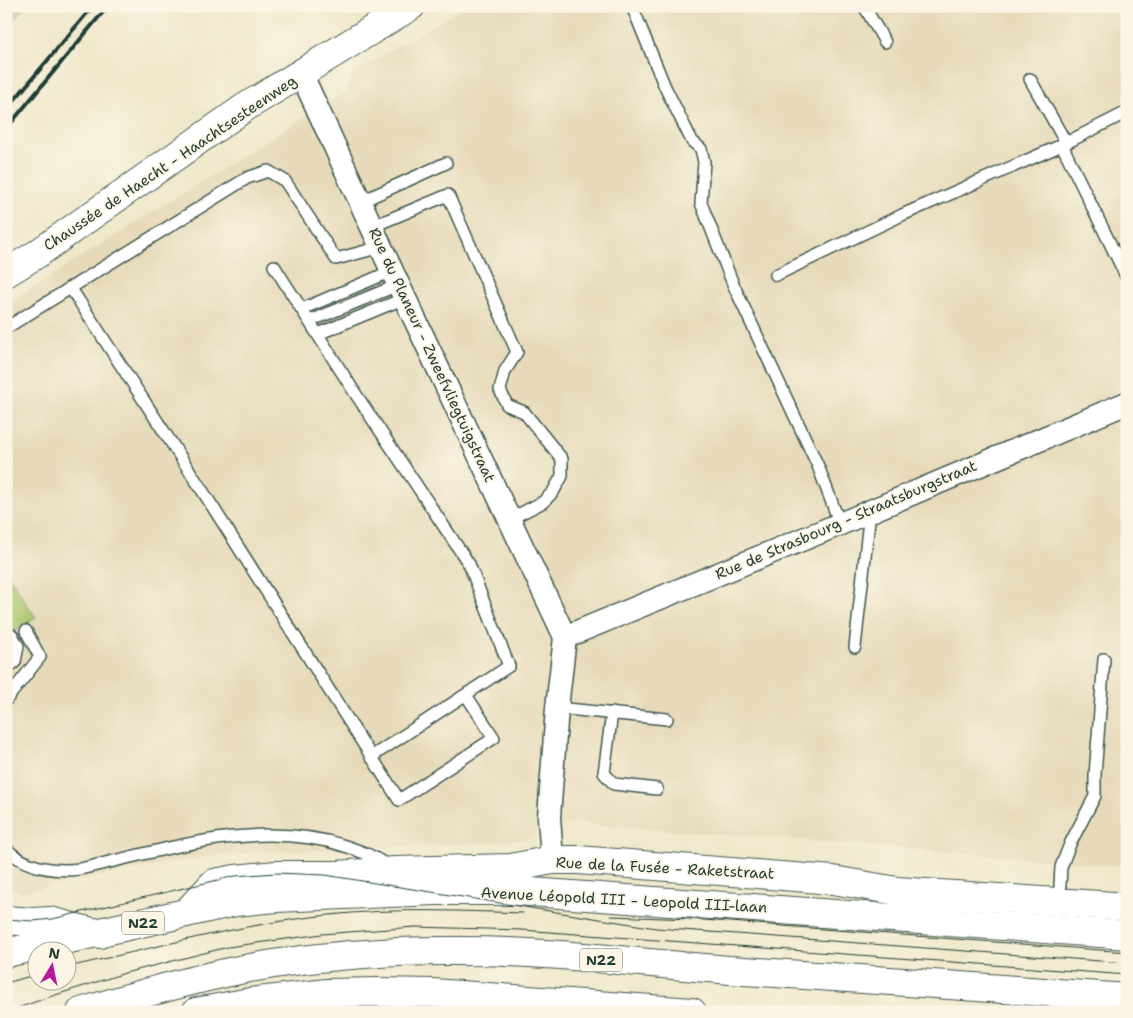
<svg xmlns="http://www.w3.org/2000/svg" width="1133" height="1018" font-family="'Shantell Sans',sans-serif">
<rect width="100%" height="100%" fill="#fcf5e5"/>
<filter id="ink" filterUnits="userSpaceOnUse"><feTurbulence type="fractalNoise" baseFrequency=".02" numOctaves="2"/><feDisplacementMap in="SourceGraphic" scale="10" xChannelSelector="R" yChannelSelector="G"/><feConvolveMatrix kernelMatrix="1 2 1 2 8 2 1 2 1" color-interpolation-filters="sRGB"/></filter>
<filter id="wash" filterUnits="userSpaceOnUse"><feTurbulence type="fractalNoise" baseFrequency=".0096" numOctaves="4" result="noise"/><feDisplacementMap in="SourceGraphic" scale="20" xChannelSelector="R" yChannelSelector="G"/><feGaussianBlur stdDeviation="1.12" result="paint"/><feColorMatrix in="noise" values="0 0 0 0 0 0 0 0 0 0 0 0 0 0 0 0 0 1.4 0 .05"/><feComposite in="paint" operator="in"/></filter>
<g filter="url(#wash)">
<rect width="100%" height="100%" fill="#f0e8cb"/>
<polygon fill="#e6daba" points="465,6 1127,6 1127,866 577,823 538,832 524,839 486,843 246,853 189,859 21,892 6,885 6,304 293,124 346,92 352,74"/>
<polygon fill="#c8c4b8" points="6,6 27,6 6,30"/>
<polygon fill="#a5c36b" stroke="#628050" points="6,571 36,618 6,637"/>
</g>
<g filter="url(#ink)">
<g fill="none" stroke-linecap="round" stroke-linejoin="round">
<g stroke="#3e574b" stroke-width="14">
<g id="lane">
<polyline points="632,6 665,87 692,141 701,149 704,162 701,203 733,284 818,466 840,524"/>
<polyline points="864,6 885,42"/>
<polyline points="1030,79 1066,143"/>
<polyline points="1062,145 1127,112"/>
<polyline points="360,202 446,163"/>
<polyline points="371,227 448,195 517,352 505,371 500,390 507,405 524,412 562,459 562,476 553,492 543,502 510,519"/>
<polyline points="274,266 355,393 469,564 509,666 371,757"/>
<polyline points="776,275 902,215 1062,145 1127,278"/>
<polyline points="70,287 202,490 399,800 494,738 466,695"/>
<polyline points="302,309 392,271"/>
<polyline points="310,321 398,285"/>
<polyline points="6,328 247,178 268,171 285,181 336,259 381,247"/>
<polyline points="318,334 405,298"/>
<polyline points="855,647 870,511"/>
<polyline points="6,669 15,662 18,646 12,635"/>
<polyline points="6,700 40,657 26,631"/>
<polyline points="557,708 667,719"/>
<polyline points="612,713 604,773 614,784 657,789"/>
<path d="M6 849C27 868 52 872 80 869 165 850 258 818 345 846 363 852 374 856 389 867"/>
<polyline points="1059,902 1061,867 1070,844 1095,796 1095,775 1104,659"/>
<polyline points="327,993 334,1012"/>
</g>
</g>
<g stroke="#3e574b" stroke-width="25">
<g id="street">
<polyline points="301,73 392,271 565,637 557,708 549,817 552,860"/>
<polyline points="565,637 840,524 1127,403"/>
</g>
</g>
<g stroke="#3e574b" stroke-width="30">
<g id="secondary">
<polyline points="6,273 37,254 244,108 411,6"/>
<polyline points="186,913 214,883 235,879 276,875 336,875 395,871 511,868 552,860 578,860 833,880 897,891 1127,907"/>
<polyline points="6,920 33,922 50,921 100,934"/>
<polyline points="196,1012 250,1002 327,993 377,992 433,993 692,1012"/>
</g>
</g>
<g stroke="#3e574b" stroke-width="30">
<g id="primary">
<polyline points="6,953 235,902 276,898 435,891 517,891 1127,935"/>
<path d="M81 1012C133 996 186 981 239 970 307 957 381 951 450 951 544 950 637 963 730 970 862 979 995 988 1127 998"/>
</g>
</g>
<use href="#lane" stroke="#fff" stroke-width="11"/>
<use href="#street" stroke="#fff" stroke-width="22"/>
<use href="#secondary" stroke="#fff" stroke-width="28"/>
<use href="#primary" stroke="#fff" stroke-width="28"/>
<g stroke="#1f3d34" stroke-width="1">
<polyline points="6,17 16,6"/>
<polyline points="611,916 690,919 1127,952"/>
<polyline points="6,919 33,921 52,919 235,876 276,873 325,875 656,928 1127,963"/>
<path d="M68 967C154 948 240 924 329 915 394 908 458 911 523 913"/>
<polyline points="6,983 38,974"/>
<polyline points="7,1012 46,998 125,973 228,947 322,934 415,927 522,930 1127,975"/>
</g>
<g stroke="#1f3d34" stroke-width="4">
<polyline points="6,110 93,6"/>
<polyline points="6,129 108,6"/>
</g>
</g>
</g>
<g text-anchor="middle" stroke-width="4" stroke-linejoin="round" paint-order="stroke">
<g fill="#fcf5e5" stroke="#617469" stroke-width="1">
<rect x="122" y="911.5" width="42" height="23" rx="4"/>
<rect x="580" y="948.5" width="42" height="23" rx="4"/>
</g>
<g font-size="14" font-weight="bold" fill="#1f3d34">
<text x="143" y="928">N22</text>
<text x="601" y="965">N22</text>
</g>
<g font-size="15" fill="#1f3d34" stroke="#fcf5e5">
<text transform="translate(170 163) rotate(-34)" y="5">Chaussée de Haecht - Haachtsesteenweg</text>
<text transform="translate(432 355) rotate(65)" y="5">Rue du Planeur - Zweefvliegtuigstraat</text>
<text transform="translate(846 520) rotate(-23)" y="5">Rue de Strasbourg - Straatsburgstraat</text>
<text transform="translate(665 868) rotate(3)" y="5">Rue de la Fusée - Raketstraat</text>
<text transform="translate(624 900) rotate(3)" y="5">Avenue Léopold III - Leopold III-laan</text>
</g>
</g>
<rect width="1133" height="1018" fill="none" stroke="#fcf5e5" stroke-width="25"/>
<g transform="translate(52 966) rotate(10)"><circle r="24" fill="#fcf5e5" stroke="#a4ab9e"/>
<path d="M0-4L9 19L0 12L-9 19Z" fill="#b5179e"/>
<text y="-8" font-size="14" font-weight="bold" text-anchor="middle" fill="#1f3d34">N</text>
</g>
</svg>
